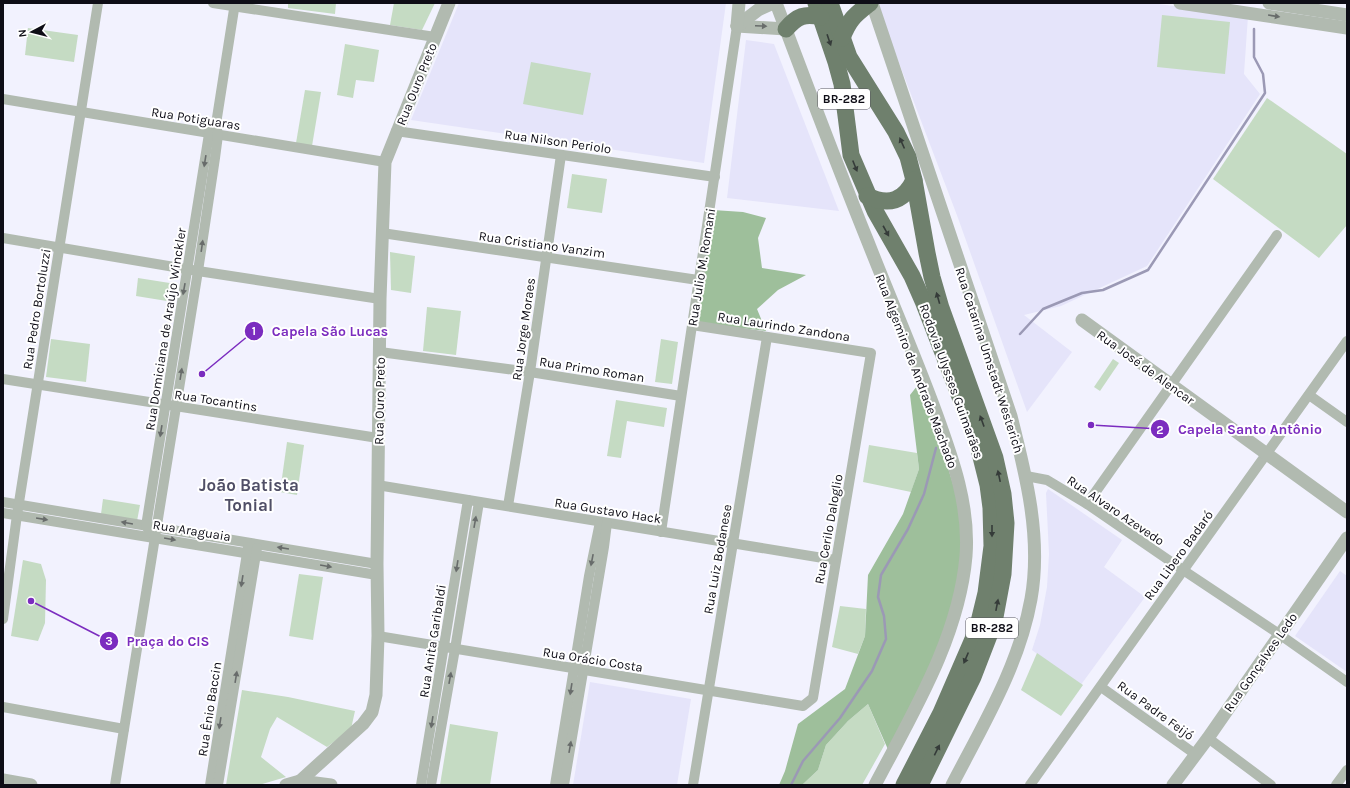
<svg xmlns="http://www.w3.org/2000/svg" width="1350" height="788" font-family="Karla,sans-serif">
<rect width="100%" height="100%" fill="#f2f2fe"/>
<g fill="#e5e4fa">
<polygon points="459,3 726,3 704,163 411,120"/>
<polygon points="885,3 1151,3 1248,16 1244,74 1260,94 1147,266 1061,306 1024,315 1072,352 1027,412 958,218 877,5"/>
<polygon points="746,40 774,44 839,211 727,198"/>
<polygon points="1048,489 1122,540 1104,567 1145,597 1080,686 1032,650 1040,625 1047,587 1049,554 1046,493"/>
<polygon points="1340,571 1347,576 1347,672 1295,636"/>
<polygon points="590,682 691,699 677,785 573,785"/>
</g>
<g fill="#c5dbc3">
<polygon points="288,3 336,3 335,14 288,8"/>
<polygon points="394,3 435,3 422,30 390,25"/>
<polygon points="1162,15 1230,22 1225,74 1157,67"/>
<polygon points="28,28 78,35 74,62 25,55"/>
<polygon points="345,44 379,50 374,82 356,80 353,98 337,95"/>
<polygon points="531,62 591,73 583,115 523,104"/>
<polygon points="305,90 321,92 312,146 296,143"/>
<polygon points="1267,98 1347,154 1347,225 1319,258 1213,179"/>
<polygon points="572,174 607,179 602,213 567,208"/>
<polygon points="390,252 415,256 411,293 391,290"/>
<polygon points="138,278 176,284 173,302 136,296"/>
<polygon points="427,307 461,311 456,355 423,351"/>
<polygon points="51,339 90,344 86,382 46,377"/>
<polygon points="661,339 678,342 672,384 655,382"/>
<polygon points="1113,359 1119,363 1100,391 1094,387"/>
<polygon points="616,400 667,408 664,427 627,421 621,458 607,456"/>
<polygon points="287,442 304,445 297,495 280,492"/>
<polygon points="869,445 917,453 919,469 911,492 863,482"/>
<polygon points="103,499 140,505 137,521 101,514"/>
<polygon points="23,560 41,564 46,580 45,623 38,641 11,636"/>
<polygon points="299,574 323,577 313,640 289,636"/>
<polygon points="840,606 866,609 865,636 858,654 832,647"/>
<polygon points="1037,653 1083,685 1061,716 1021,690"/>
<polygon points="242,690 288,697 355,711 351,729 327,747 277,717 270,729 261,757 286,777 259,785 226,785"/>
<polygon points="868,704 885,744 862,785 802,785 818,770 826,745 848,721"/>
<polygon points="450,724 498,732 490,785 440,785"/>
</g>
<g fill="#9ebf9b">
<polygon points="713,210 743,212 766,218 758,238 762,268 806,275 778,290 757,309 766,331 697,323"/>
<polygon points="921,381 958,500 965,556 950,627 890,754 868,704 848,721 826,745 818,770 802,785 779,785 785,771 798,724 845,689 865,636 868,575 903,514 919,469 910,395"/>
</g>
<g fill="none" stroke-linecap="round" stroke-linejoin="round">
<g stroke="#9b99b5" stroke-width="2.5">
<polyline points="1020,334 1043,309 1082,293 1103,290 1148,270 1265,93 1263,74 1254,57 1254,29"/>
<polyline points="791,785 803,761 840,718 872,671 886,639 884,616 878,597 881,575 908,529 924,494 936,448"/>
</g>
<g stroke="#b1bab0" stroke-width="10">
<polyline points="213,3 435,37"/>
<polyline points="3,99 385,162"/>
<polyline points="396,131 715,177"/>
<polyline points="382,233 698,280"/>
<polyline points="3,238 198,271 380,299"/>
<polyline points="380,352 530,372 681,396"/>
<polyline points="3,379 378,438"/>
<polyline points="1309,395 1347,422"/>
<polyline points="1026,476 1047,480 1087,504 1183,570 1279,634 1347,682"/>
<polyline points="377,485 835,560"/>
<polyline points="3,502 377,564"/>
<polyline points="1087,504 1277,235"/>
<polyline points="508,506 530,372 561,155"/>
<polyline points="3,513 377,575"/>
<polyline points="661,532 737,26"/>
<polyline points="154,537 146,526 209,134 216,124"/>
<polyline points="3,619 17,515 98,3"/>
<polyline points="378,636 803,706 813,698 871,353 692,325"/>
<polyline points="1101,687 1195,754"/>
<polyline points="3,707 124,729"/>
<polyline points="1208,738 1271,785"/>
<polyline points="115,785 198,271 215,158 218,135 216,124 235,3"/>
<polyline points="210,785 248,547"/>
<polyline points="218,785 257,548"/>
<polyline points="421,785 468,500"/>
<polyline points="431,785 455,649 479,502"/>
<polyline points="555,785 589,576 600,522"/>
<polyline points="564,785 604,547 607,523"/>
<polyline points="693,785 767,337"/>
<polyline points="1030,785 1347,341"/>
<polyline points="1336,785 1347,770"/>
</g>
<g stroke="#b1bab0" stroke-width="13">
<path d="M776 3C806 83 836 163 868 242 890 298 914 353 935 410 952 457 970 505 966 556 959 638 912 714 875 785"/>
<path d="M872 3 1011 416C1026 475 1042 538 1031 599 1019 666 983 725 952 785"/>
<polyline points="1180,3 1347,28"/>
<polyline points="1269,3 1347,15"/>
<polyline points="737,26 786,29"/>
<polyline points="737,26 758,10 773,3"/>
<polyline points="737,26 739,3"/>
<polyline points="1082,320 1347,512"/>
<polyline points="3,780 31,785"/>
<polyline points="300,781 363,724 372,712 376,695 378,636 377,564 380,299 385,162 449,3"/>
<polyline points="286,785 300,781 331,785"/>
<polyline points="1173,785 1208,738 1347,538"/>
</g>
<g stroke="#6f806d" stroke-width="17">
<polyline points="816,3 836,62 842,84 851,155 875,211 912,276 923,301 977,441 988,485 991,508 992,546 986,593 977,630 941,713 904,785"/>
<polyline points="830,3 849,57 896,132 908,157 914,180 927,253 932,277 941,308 995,458 1003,494 1006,523 1003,574 995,617 990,633 973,677 920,785"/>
<path d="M786 29C797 16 805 13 821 17"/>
<path d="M842 38C849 19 855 15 870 3"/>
<path d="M867 196C889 206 904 201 914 180"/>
</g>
</g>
<defs><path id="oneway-solid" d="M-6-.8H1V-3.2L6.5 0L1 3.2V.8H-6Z"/></defs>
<g fill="#686c6b">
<use href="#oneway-solid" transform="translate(1274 16) rotate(9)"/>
<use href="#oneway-solid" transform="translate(761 26) rotate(3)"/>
<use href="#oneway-solid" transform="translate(205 161) rotate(99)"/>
<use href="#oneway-solid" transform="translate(202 246) rotate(-82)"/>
<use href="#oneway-solid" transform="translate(184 289) rotate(100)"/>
<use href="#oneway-solid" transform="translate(181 374) rotate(-81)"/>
<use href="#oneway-solid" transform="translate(161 431) rotate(99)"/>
<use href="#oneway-solid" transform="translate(42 519) rotate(9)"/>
<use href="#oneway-solid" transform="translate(475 522) rotate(-80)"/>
<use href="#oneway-solid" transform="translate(127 523) rotate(-170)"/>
<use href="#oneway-solid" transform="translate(170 539) rotate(10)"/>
<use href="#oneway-solid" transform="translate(283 548) rotate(-171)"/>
<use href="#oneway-solid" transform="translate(592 560) rotate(101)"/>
<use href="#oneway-solid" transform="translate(326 566) rotate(10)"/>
<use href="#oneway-solid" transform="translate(457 566) rotate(99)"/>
<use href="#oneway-solid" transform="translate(242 581) rotate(99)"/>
<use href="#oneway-solid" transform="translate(236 677) rotate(-81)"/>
<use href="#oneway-solid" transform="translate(450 678) rotate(-80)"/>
<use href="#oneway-solid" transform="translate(571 689) rotate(99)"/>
<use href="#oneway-solid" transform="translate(432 722) rotate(99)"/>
<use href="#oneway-solid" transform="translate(220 723) rotate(99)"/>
<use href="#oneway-solid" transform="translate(570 747) rotate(-80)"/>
</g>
<g fill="#353b39">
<use href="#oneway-solid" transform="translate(829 40) rotate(71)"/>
<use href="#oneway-solid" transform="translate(902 143) rotate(-114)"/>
<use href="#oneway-solid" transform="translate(855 166) rotate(68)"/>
<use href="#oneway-solid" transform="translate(886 231) rotate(61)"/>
<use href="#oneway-solid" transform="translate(938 298) rotate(-106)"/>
<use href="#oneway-solid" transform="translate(982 421) rotate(-110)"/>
<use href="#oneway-solid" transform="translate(999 476) rotate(-102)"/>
<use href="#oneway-solid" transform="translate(992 531) rotate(90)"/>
<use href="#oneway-solid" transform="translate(997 605) rotate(-79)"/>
<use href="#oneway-solid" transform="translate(966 658) rotate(113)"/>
<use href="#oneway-solid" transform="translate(937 750) rotate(-64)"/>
</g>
<g text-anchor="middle" stroke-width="4" stroke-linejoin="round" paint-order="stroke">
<g fill="#fff" stroke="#56565c" stroke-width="1">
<rect x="818" y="89" width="52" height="20" rx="3"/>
<rect x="966" y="618" width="52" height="20" rx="3"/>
</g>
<g font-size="12" font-weight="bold" fill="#0e0d16">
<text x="844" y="103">BR-282</text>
<text x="992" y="632">BR-282</text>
</g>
<g font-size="13" fill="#0e0d16" stroke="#fff">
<text transform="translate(416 84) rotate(-68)" y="5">Rua Ouro Preto</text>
<text transform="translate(196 118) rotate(9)" y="5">Rua Potiguaras</text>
<text transform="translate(558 141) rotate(8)" y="5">Rua Nilson Periolo</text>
<text transform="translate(542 244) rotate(8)" y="5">Rua Cristiano Vanzim</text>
<text transform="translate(701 267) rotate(-81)" y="5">Rua Julio M. Romani</text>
<text transform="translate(36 309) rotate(-81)" y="5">Rua Pedro Bortoluzzi</text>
<text transform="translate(784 326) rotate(9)" y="5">Rua Laurindo Zandona</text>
<text transform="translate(165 329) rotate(-81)" y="5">Rua Domiciana de Araújo Winckler</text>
<text transform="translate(523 329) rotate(-82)" y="5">Rua Jorge Moraes</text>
<text transform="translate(990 360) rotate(72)" y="5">Rua Catarina Umstadt Westerich</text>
<text transform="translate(1146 367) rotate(36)" y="5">Rua José de Alencar</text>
<text transform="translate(592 369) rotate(9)" y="5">Rua Primo Roman</text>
<text transform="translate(917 371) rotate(69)" y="5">Rua Algemiro de Andrade Machado</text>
<text transform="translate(952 381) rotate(70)" y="5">Rodovia Ulysses Guimarães</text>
<text transform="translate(216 400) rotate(9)" y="5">Rua Tocantins</text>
<text transform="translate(379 401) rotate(-89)" y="5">Rua Ouro Preto</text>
<text transform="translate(608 510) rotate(9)" y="5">Rua Gustavo Hack</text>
<text transform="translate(1116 510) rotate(34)" y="5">Rua Alvaro Azevedo</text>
<text transform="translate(828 529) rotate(-80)" y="5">Rua Cerilo Daloglio</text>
<text transform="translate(192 530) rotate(9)" y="5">Rua Araguaia</text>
<text transform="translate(1178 555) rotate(-54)" y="5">Rua Libero Badaró</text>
<text transform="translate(717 559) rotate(-80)" y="5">Rua Luiz Bodanese</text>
<text transform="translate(432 641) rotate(-81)" y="5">Rua Anita Garibaldi</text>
<text transform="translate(593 659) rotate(9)" y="5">Rua Orácio Costa</text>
<text transform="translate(1260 662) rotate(-55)" y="5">Rua Gonçalves Ledo</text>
<text transform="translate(209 709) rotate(-81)" y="5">Rua Ênio Baccin</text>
<text transform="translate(1156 710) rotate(36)" y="5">Rua Padre Feijó</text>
</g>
<g font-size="17" font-weight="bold" fill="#504f66" stroke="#fff">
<text x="249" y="491">João Batista<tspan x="249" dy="20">Tonial</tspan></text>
</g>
</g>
<path fill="none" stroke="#7b2cbf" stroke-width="1.5" d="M202 374L254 331M1091 425L1160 429M31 601L109 641"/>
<g fill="#7b2cbf" stroke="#fff" stroke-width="1.5">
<circle cx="202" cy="374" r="4"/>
<circle cx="1091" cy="425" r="4"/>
<circle cx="31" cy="601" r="4"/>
<circle cx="254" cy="331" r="10"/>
<circle cx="1160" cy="429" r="10"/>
<circle cx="109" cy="641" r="10"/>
</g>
<g font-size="12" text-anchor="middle" font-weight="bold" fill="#fff">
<text x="254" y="335">1</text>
<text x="1160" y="434">2</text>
<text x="109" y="645">3</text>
</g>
<g font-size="14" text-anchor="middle" font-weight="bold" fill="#7b2cbf" stroke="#fff" stroke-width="4" stroke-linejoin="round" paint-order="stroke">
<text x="330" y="336">Capela São Lucas</text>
<text x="1250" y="434">Capela Santo Antônio</text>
<text x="168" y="646">Praça do CIS</text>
</g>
<rect width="1350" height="788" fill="none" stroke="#0e0d16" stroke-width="8"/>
<g transform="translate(32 32) rotate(263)" stroke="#ffffff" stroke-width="3" paint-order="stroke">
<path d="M0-3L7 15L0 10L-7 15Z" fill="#0e0d16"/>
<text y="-6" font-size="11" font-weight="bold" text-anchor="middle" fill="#0e0d16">N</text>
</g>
</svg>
